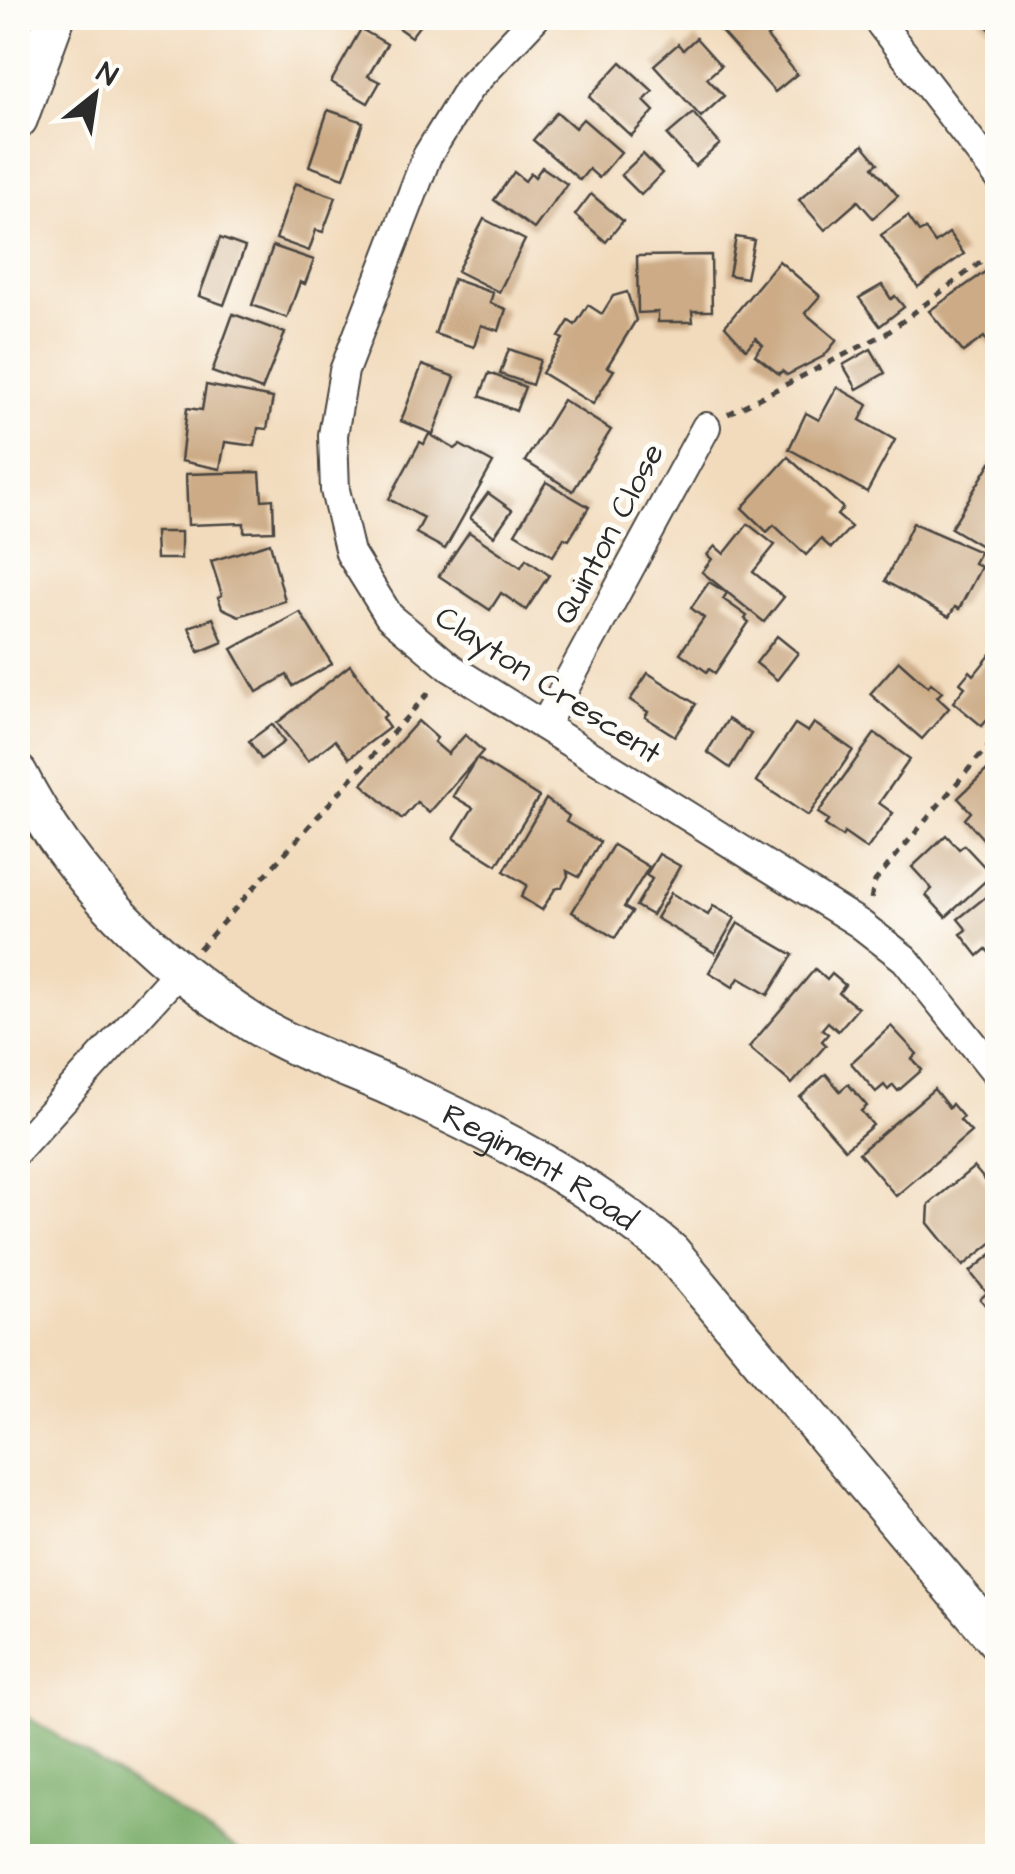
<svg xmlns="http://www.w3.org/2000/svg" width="1015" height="1874" font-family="'Architects Daughter',sans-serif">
<rect width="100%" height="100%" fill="#fdfcf7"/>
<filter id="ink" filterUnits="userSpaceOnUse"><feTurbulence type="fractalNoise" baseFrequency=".01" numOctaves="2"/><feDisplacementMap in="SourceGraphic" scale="20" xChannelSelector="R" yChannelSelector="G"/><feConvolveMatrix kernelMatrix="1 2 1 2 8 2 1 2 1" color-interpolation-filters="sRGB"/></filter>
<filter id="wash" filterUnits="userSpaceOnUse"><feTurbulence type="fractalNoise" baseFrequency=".0048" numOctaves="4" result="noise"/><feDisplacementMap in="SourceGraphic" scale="40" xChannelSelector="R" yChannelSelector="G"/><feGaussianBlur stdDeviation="2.25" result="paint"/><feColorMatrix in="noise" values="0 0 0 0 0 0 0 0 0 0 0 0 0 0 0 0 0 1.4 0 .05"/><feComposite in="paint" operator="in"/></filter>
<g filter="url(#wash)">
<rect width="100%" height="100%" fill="#f2dbbd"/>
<polygon fill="#76aa65" stroke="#506a48" stroke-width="2.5" points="18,1711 248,1856 18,1856"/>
<g id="blocks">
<g fill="#ccab86">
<polygon points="384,18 425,18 411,37"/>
<polygon points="709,18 768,18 760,24 770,35 767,37 797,74 775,92"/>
<polygon points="978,18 998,18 998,37"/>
<polygon points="361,29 387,44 368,76 380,82 368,103 331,82"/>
<polygon points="696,38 721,66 707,78 724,96 701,117 654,65 678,44 683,50"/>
<polygon points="998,52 998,72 987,62"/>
<polygon points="621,62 653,91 644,101 654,111 631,136 589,97"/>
<polygon points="328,110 363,122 344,178 309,166"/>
<polygon points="557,112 575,128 583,119 621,152 599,178 589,169 580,180 533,140"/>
<polygon points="693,113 720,144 695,166 667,135"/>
<polygon points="863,145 878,163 873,167 898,196 873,218 858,201 825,230 799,200"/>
<polygon points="643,154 662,173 641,195 621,175"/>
<polygon points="542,167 567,184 534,229 494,200 514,172 525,181 531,173 535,177"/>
<polygon points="295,183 336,197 323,232 316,230 309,251 276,239"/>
<polygon points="591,194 623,221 606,242 575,215"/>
<polygon points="908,216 919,232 925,229 935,243 949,233 964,254 918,287 881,235"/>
<polygon points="484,219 525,240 499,292 457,271"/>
<polygon points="736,237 754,240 746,278 729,275"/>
<polygon points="220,238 245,247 224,305 199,296"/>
<polygon points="273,246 314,260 305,284 300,282 287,318 252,305"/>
<polygon points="711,255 712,311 692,311 693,322 658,322 658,312 638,313 637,256"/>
<polygon points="779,261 820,296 805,313 837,340 824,356 787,375 782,371 779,374 755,355 763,345 756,338 746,349 725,326"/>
<polygon points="985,272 998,289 998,339 989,345 984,337 963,352 929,311"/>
<polygon points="453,279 493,293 490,303 506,309 499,331 481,325 474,347 435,334"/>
<polygon points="882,285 891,299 895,296 904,307 880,326 859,298"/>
<polygon points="627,292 636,320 607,367 614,370 593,404 542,373 563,339 559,337 569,321 575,325 588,305 602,314 613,296"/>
<polygon points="233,314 285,333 262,390 212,372"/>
<polygon points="509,349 540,360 532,385 500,374"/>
<polygon points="871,349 885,373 857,389 843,365"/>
<polygon points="422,365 455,377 433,434 401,421"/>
<polygon points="489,373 525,387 516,411 480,396"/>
<polygon points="206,385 273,398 267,429 258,428 255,446 225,442 220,469 181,461 187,408 202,410"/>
<polygon points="837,387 868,405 860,420 895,440 867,492 789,449 806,413 819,420"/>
<polygon points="563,400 611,430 573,491 525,461"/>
<polygon points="429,434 455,449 460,445 493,463 445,549 416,533 424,518 389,499 420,442 424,444"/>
<polygon points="788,457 843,508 837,515 851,527 831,548 821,539 806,555 774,525 767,532 742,508"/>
<polygon points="991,462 998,466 998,534 994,540 990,537 983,547 951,528"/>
<polygon points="260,472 262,500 273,499 274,531 244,532 244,523 188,525 186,474"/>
<polygon points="546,482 589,507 569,540 564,538 553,556 515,533"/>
<polygon points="488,493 512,510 494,536 470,518"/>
<polygon points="913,523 980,552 974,563 981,567 959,609 955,607 949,617 885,581"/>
<polygon points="748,524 775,545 753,572 784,597 764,622 702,572 712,559 707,555 715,546 724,554"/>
<polygon points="155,532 181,532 181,559 156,559"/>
<polygon points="469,532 521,567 526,559 549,575 526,610 501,593 490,610 439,576"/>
<polygon points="270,543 285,601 239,616 222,608 218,597 222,595 211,561"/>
<polygon points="709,582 727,593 723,599 747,616 745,619 749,622 715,673 709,669 707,672 680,653 704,618 691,608"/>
<polygon points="300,612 332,664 293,686 287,675 257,692 232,649"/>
<polygon points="213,618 223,642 199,652 189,627"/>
<polygon points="777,636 798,653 777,680 756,663"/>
<polygon points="995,649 998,707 982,726 953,702 965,687 960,683 970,671 974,675"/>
<polygon points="899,661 928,687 931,683 942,692 937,697 949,708 922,739 870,694"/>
<polygon points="350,665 386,715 382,718 389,728 349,758 335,740 308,761 277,723"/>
<polygon points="648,673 696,704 675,736 645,717 648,712 630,700"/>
<polygon points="728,719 751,734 730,768 707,752"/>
<polygon points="418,721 437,738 434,742 448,754 465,735 483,751 477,758 539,797 497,865 454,838 473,808 453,796 476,759 429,813 417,802 402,819 362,784"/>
<polygon points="814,723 853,750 808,816 756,781 795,724 808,732"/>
<polygon points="272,724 284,742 261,759 249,741"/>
<polygon points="875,733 910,759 879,803 893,813 867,849 844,833 842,837 825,825 829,820 818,813"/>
<polygon points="989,768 998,777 998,848 988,838 985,841 965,819 971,812 958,798"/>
<polygon points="546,799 569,816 566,822 600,842 579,877 567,871 568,876 562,887 555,889 542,910 521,897 527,885 504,871"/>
<polygon points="946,835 959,849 964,845 992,875 946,917 926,895 932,889 912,867"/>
<polygon points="613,845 649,867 624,907 632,912 615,938 572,912"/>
<polygon points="659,854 680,866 652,915 636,906 652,879 646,875"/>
<polygon points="998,887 998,963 986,949 978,956 961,934 967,930 958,919"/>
<polygon points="671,893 708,915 713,906 735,918 715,953 656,918"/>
<polygon points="738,923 793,955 768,995 739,978 733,987 709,972"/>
<polygon points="815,969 827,980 832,974 845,985 839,993 858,1008 838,1031 828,1022 822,1029 828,1034 822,1041 826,1045 792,1084 749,1047"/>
<polygon points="891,1026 917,1054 912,1059 922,1070 898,1091 893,1085 888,1090 884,1085 876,1092 851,1063"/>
<polygon points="826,1074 840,1091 848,1084 867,1106 861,1111 873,1125 845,1149 800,1097"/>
<polygon points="934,1089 949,1108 952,1104 963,1117 960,1120 971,1132 896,1196 859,1153"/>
<polygon points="974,1167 989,1185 993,1182 998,1188 998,1238 963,1266 928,1223 929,1204"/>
<polygon points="998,1249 998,1319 980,1299 987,1293 970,1272"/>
</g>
</g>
</g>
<g filter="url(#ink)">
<use href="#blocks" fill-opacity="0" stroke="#494541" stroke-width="2.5"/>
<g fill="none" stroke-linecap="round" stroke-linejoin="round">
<g stroke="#494541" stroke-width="32">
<g id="street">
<polyline points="535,18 469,88 427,156 344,371 333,435 335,490 350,553 389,616 451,668 860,924 905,959 998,1075"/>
<polyline points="876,18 998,176"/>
<polyline points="544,726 706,427"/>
<polyline points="18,1149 180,970"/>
</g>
</g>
<g stroke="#494541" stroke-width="42">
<g id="secondary">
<polyline points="18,119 55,18"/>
<path id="s1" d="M18 774C70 877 156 962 254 1024 293 1048 349 1068 392 1087 490 1131 588 1182 671 1252L998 1642"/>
</g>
</g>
<g stroke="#494541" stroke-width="5" stroke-dasharray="8 8" stroke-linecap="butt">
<polyline points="728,414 887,333 998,249"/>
<polyline points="871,899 875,881 998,734"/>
<polyline points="199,949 432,689"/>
</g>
<use href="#street" stroke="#fff" stroke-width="28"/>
<use href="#secondary" stroke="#fff" stroke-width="38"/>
</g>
</g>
<g text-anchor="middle" stroke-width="10" stroke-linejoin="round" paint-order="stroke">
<g font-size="32" fill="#2b2b2b" stroke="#fdfcf7">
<text transform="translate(608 533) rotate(-62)" y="11">Quinton Close</text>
<text transform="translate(549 684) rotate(33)" y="11">Clayton Crescent</text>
<text dy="11" stroke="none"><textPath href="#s1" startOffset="668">Regiment Road</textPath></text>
</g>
</g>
<rect width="1015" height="1874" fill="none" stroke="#fdfcf7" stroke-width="60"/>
<g transform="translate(95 95) rotate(30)" stroke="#fdfcf7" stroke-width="8" paint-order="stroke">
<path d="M0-8L18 38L0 25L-18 38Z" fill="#2b2b2b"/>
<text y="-15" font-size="28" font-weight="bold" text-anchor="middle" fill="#2b2b2b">N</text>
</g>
</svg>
